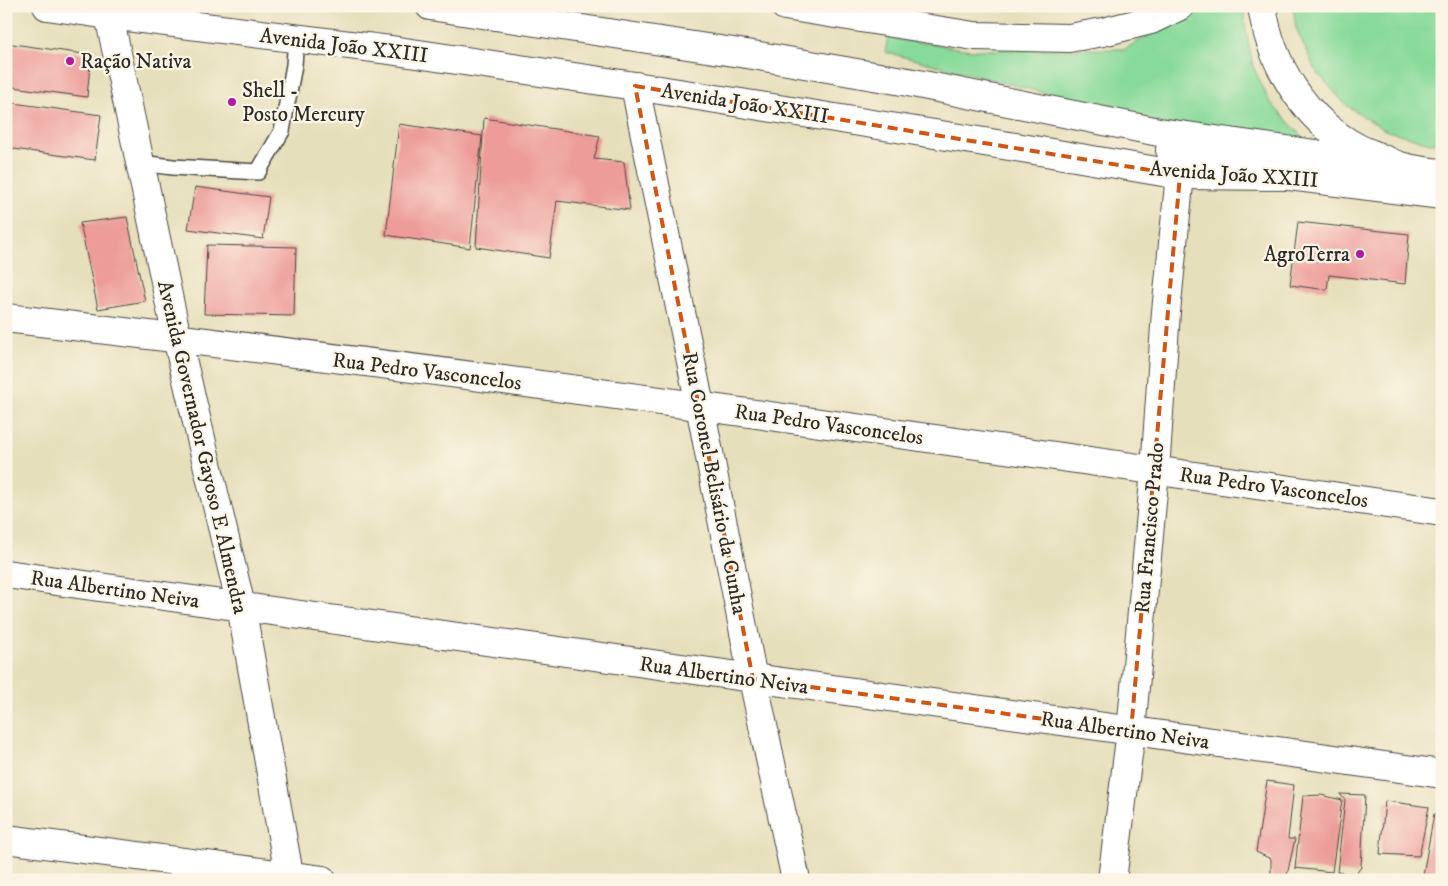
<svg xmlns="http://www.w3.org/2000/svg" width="1448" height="886" font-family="'IM FELL DW Pica',serif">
<rect width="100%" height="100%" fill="#fcf5e5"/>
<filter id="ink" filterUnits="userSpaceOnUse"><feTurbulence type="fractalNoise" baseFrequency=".02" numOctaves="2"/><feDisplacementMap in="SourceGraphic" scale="10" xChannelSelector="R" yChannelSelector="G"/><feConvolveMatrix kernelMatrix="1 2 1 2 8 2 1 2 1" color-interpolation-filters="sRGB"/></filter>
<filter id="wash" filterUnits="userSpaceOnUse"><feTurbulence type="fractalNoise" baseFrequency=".0096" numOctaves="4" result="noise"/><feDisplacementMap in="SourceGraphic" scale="20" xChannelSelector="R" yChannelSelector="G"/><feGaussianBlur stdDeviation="1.12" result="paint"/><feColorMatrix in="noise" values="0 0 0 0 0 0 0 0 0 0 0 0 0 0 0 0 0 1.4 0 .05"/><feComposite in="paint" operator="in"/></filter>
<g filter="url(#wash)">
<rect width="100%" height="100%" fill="#e6dfbb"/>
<g fill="#88da9a" stroke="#5a8262">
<polygon points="1200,6 1244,6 1244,20 1253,66 1269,101 1308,143 1164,124 885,52 888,38 972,50 1125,49"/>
<polygon points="1293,6 1442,6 1442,143 1430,143 1385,130 1346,105 1315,70 1296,28"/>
</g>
<g id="blocks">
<g fill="#ed9c99">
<polygon points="6,43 91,55 87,97 6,86"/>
<polygon points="6,102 101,115 95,160 6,148"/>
<polygon points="484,118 600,136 594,159 624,162 630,210 557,201 549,258 476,247"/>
<polygon points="399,124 482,136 470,248 386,235"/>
<polygon points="195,187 269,197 263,239 188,229"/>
<polygon points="127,217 145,301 98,309 80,223"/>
<polygon points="1298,222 1409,234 1405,284 1329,275 1327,290 1290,285"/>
<polygon points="207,245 296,247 294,316 204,314"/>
<polygon points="1267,781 1294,785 1288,839 1295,839 1286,880 1271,878 1271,859 1256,852"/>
<polygon points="1340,794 1365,795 1361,867 1356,874 1337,872 1345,800"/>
<polygon points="1321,795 1342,800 1332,872 1295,868 1303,796"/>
<polygon points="1385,801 1429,807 1419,856 1380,854"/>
<polygon points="1434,814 1442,815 1442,877 1441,880 1422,880"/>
</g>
</g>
</g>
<g filter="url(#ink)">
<use href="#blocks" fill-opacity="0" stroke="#474641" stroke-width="1"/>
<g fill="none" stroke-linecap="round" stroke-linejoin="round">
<g stroke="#474641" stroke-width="18">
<polyline id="lane" points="140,163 173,167 258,172 282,131 294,65 296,38"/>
</g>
<g stroke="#474641" stroke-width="30">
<g id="street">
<path d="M6 318C486 374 964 442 1442 512"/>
<polyline points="6,574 1442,774"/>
<polyline points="6,839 322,880"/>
</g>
</g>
<g stroke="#474641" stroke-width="30">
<g id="secondary">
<polyline points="47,6 109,15 390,50 635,86 1034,150 1180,175 1289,176 1442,195"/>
<polyline points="107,6 177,338 241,606 290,880"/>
<polyline points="635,86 700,406 753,679 796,880"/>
<polyline points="1112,880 1131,731 1155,470 1166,312 1180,175"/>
</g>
</g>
<g stroke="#474641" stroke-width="30">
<g id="primary">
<polyline points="430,6 753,55 908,82 1159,132 1399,166"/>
<polyline points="785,6 974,36 1069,38 1103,32 1151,20 1180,6"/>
<path d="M1262 6C1270 63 1305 121 1358 148 1364 151 1372 154 1379 157 1386 160 1393 164 1400 166 1414 170 1428 172 1442 173"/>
<polyline points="1170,150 1289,176"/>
</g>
</g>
<use href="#lane" stroke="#fff" stroke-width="15"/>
<use href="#street" stroke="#fff" stroke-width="28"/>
<use href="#secondary" stroke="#fff" stroke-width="28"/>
<use href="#primary" stroke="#fff" stroke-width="28"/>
</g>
</g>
<path fill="none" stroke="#d5540f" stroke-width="4" stroke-dasharray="10 6" stroke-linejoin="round" d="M635 86 1180 175 1131 731 753 679Z"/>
<g fill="#b5179e" stroke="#fcf5e5" stroke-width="2">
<circle cx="70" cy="61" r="5"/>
<circle cx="232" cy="102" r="5"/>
<circle cx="1360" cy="254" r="5"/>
</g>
<g text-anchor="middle" stroke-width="4.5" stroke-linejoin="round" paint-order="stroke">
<g font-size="21" fill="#2b2b2b" stroke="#fcf5e5">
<text transform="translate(344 45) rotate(7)" y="7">Avenida João XXIII</text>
<text transform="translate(745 103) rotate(9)" y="7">Avenida João XXIII</text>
<text transform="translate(1234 174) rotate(4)" y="7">Avenida João XXIII</text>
<text transform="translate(427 371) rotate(7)" y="7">Rua Pedro Vasconcelos</text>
<text transform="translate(829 424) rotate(8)" y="7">Rua Pedro Vasconcelos</text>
<text transform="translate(203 447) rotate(77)" y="7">Avenida Governador Gayoso E Almendra</text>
<text transform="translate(715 483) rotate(79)" y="7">Rua Coronel Belisário da Cunha</text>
<text transform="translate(1274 487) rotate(8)" y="7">Rua Pedro Vasconcelos</text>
<text transform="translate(1149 528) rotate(-85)" y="7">Rua Francisco Prado</text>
<text transform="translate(115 589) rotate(8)" y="7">Rua Albertino Neiva</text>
<text transform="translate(724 675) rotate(8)" y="7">Rua Albertino Neiva</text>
<text transform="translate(1125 730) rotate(8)" y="7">Rua Albertino Neiva</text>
</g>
<g font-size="21" fill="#2b2b2b" stroke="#fcf5e5" text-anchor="start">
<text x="80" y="68">Ração Nativa</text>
<text x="242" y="97">Shell -<tspan x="242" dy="24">Posto Mercury</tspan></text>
<text x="1350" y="261" text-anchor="end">AgroTerra</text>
</g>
</g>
<rect width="1448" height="886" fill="none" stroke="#fcf5e5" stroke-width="25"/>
</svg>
